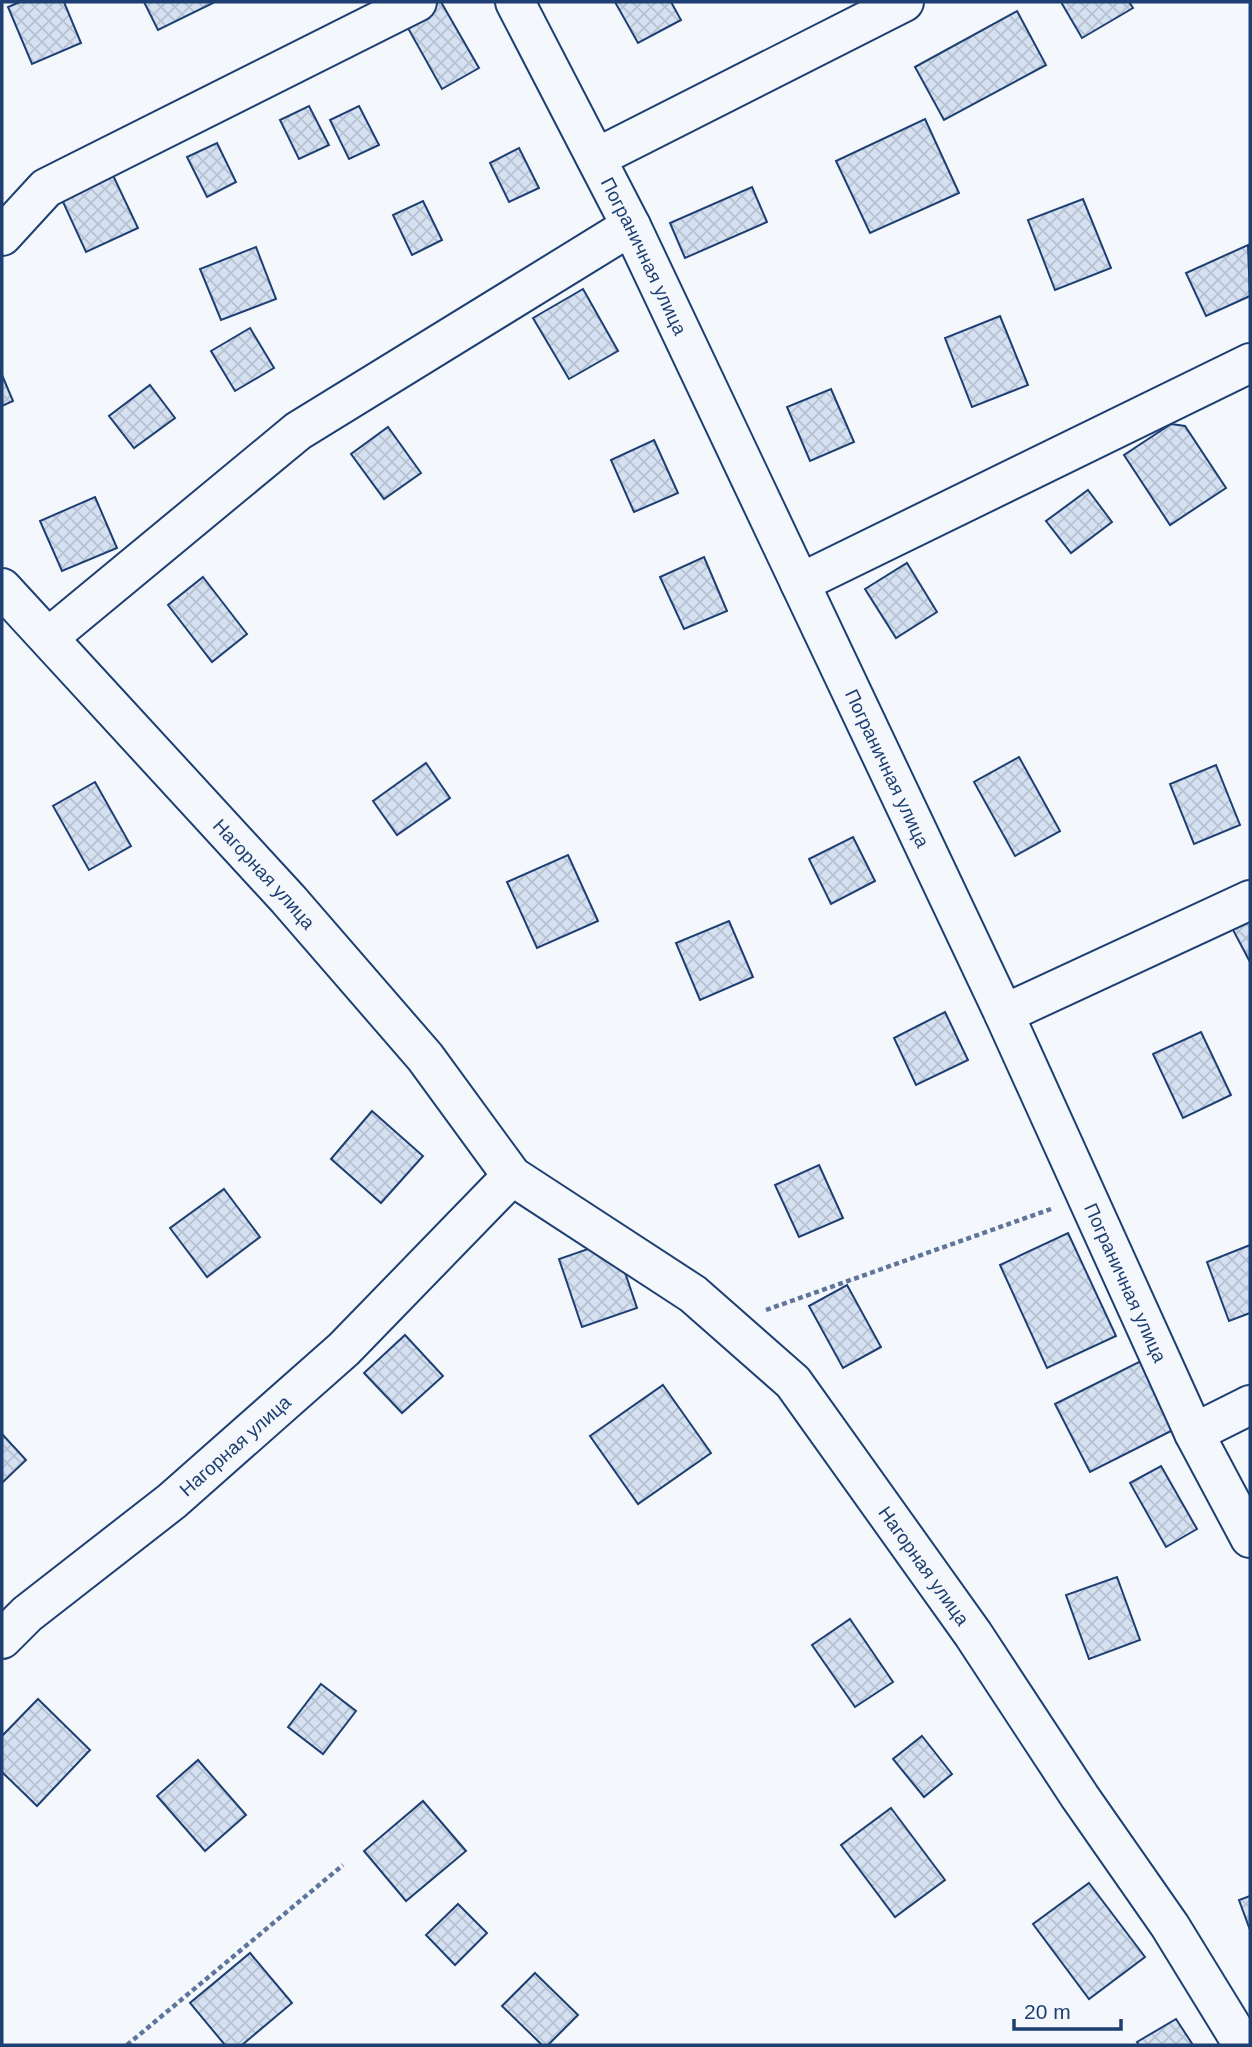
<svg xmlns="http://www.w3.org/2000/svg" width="1252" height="2047" font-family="Arial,sans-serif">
<defs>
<pattern id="building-cross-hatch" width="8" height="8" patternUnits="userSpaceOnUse" patternTransform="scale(1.75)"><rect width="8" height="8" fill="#d5e0f0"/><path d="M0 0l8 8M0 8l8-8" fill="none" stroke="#b6c1d1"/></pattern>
</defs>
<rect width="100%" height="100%" fill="#f4f7fb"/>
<g fill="url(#building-cross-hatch)" stroke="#1d3f73" stroke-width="2">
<polygon points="20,2 64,2 81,43 32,64 8,7"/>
<polygon points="144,2 212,2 213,3 158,30"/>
<polygon points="438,2 441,2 479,68 442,89 404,21"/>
<polygon points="615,2 671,2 681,20 638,43"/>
<polygon points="1061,2 1129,2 1133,8 1082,38"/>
<polygon points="1017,11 1046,65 944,120 915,67"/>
<polygon points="309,106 329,145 299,159 280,120"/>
<polygon points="359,106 379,145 349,159 330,120"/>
<polygon points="925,119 959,193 870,233 836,161"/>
<polygon points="217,143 236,182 207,197 187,157"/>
<polygon points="519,148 539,188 509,202 490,163"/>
<polygon points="109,167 138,228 86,252 58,191"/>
<polygon points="752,187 767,222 685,258 670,223"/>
<polygon points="1083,199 1111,268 1055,290 1028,220"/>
<polygon points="423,201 442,240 412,255 393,215"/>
<polygon points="1248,245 1250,296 1206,316 1186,273"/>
<polygon points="256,247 276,299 221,320 200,269"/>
<polygon points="583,289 618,351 569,379 533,318"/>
<polygon points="1000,316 1028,385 972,407 945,338"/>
<polygon points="250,328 274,368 235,391 211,351"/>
<polygon points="2,375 13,401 2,406"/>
<polygon points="150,385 175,418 134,448 109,416"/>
<polygon points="831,389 854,442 810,461 787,407"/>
<polygon points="1171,424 1185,426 1226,488 1170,525 1124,455"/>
<polygon points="388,427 421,473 384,499 351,454"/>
<polygon points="654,440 678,493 634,512 611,460"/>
<polygon points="1088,490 1112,522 1071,553 1046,521"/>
<polygon points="95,497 117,548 62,571 40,521"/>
<polygon points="704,557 727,611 684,629 660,577"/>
<polygon points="907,563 937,612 896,638 865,589"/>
<polygon points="203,577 247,634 212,662 168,605"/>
<polygon points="1019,757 1060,831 1015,856 974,782"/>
<polygon points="426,763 450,798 397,835 373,801"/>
<polygon points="1216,765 1240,825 1194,844 1170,784"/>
<polygon points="95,782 131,846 89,870 53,806"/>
<polygon points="853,837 875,881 831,904 809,859"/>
<polygon points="568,855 598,921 537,948 507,882"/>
<polygon points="1250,918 1250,962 1232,928"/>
<polygon points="729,921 753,977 700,1000 676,943"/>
<polygon points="945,1012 968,1060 916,1085 894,1038"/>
<polygon points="1201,1032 1231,1095 1183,1118 1153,1054"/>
<polygon points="372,1111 423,1156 381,1203 331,1159"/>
<polygon points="819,1165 843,1218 799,1237 775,1185"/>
<polygon points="224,1189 260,1237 207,1277 170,1228"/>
<polygon points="1068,1233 1116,1336 1047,1368 1000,1265"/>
<polygon points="614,1240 637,1308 582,1327 559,1259"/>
<polygon points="1250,1245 1250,1313 1229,1321 1207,1262"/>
<polygon points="847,1285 881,1347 843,1368 809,1306"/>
<polygon points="405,1335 443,1376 402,1413 364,1373"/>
<polygon points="1141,1361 1175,1429 1090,1472 1055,1404"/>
<polygon points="663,1385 711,1453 638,1504 590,1436"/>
<polygon points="2,1434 26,1460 2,1483"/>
<polygon points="1161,1466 1197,1529 1166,1547 1130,1483"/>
<polygon points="1117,1577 1140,1640 1089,1659 1066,1595"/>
<polygon points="850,1619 893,1682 855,1707 812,1645"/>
<polygon points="321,1684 356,1711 323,1754 288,1727"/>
<polygon points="38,1699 90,1750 37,1806 2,1772 2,1736"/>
<polygon points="922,1736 952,1774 924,1797 893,1759"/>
<polygon points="198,1760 246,1815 205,1851 157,1796"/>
<polygon points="423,1801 466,1851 406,1901 364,1851"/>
<polygon points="891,1808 945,1880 895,1917 841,1845"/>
<polygon points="1089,1883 1145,1957 1089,1999 1033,1924"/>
<polygon points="1250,1896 1250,1930 1239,1900"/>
<polygon points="458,1904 487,1933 455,1965 426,1935"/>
<polygon points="250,1953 292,2003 242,2045 225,2045 190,2003"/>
<polygon points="535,1973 578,2015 548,2045 542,2045 502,2006"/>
<polygon points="1176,2019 1193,2045 1139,2045 1137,2042"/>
</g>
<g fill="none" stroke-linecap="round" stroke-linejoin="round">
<g stroke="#1d3f73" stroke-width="42">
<g id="minor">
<path id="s1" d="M515 2 631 226 1004 1014 1194 1433 1250 1538"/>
<polyline points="596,158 904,2"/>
<polyline points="2,236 46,188 417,2"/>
<polyline points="800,583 1250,363"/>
<path id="s2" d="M2 588 288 899 425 1057 512 1176 693 1294 793 1382 973 1634 1080 1797 1170 1926 1243 2045"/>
<polyline points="49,637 298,431 631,226"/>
<polyline points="1004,1014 1250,900"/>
<polyline points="1194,1433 1250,1405"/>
<path id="s3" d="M2 1639 27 1614 172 1501 344 1349 512 1176"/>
</g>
</g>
<g stroke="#5e769c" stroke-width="4.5" stroke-dasharray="5 3.5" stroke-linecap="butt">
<polyline points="766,1310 1051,1209"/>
<polyline points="127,2045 343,1865"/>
</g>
<use href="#minor" stroke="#f4f7fb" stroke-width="38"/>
</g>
<g text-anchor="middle" stroke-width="5" stroke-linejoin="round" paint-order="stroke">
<g font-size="19" fill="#1d3f73" stroke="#f4f7fb">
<text dy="7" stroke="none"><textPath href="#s1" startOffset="285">Пограничная улица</textPath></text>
<text dy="7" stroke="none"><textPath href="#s1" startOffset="852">Пограничная улица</textPath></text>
<text dy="7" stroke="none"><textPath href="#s2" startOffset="388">Нагорная улица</textPath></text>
<text dy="7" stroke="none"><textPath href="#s1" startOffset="1419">Пограничная улица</textPath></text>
<text dy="7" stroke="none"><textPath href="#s3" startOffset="303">Нагорная улица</textPath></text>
<text dy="7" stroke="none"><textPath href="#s2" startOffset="1354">Нагорная улица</textPath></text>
</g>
</g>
<rect width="1252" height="2047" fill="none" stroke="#1d3f73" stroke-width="7"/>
<path d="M1014 2019v10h107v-10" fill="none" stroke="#1d3f73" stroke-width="3.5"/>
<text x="1024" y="2019" font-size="21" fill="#1d3f73" stroke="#f4f7fb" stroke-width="5" paint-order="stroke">20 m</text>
</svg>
